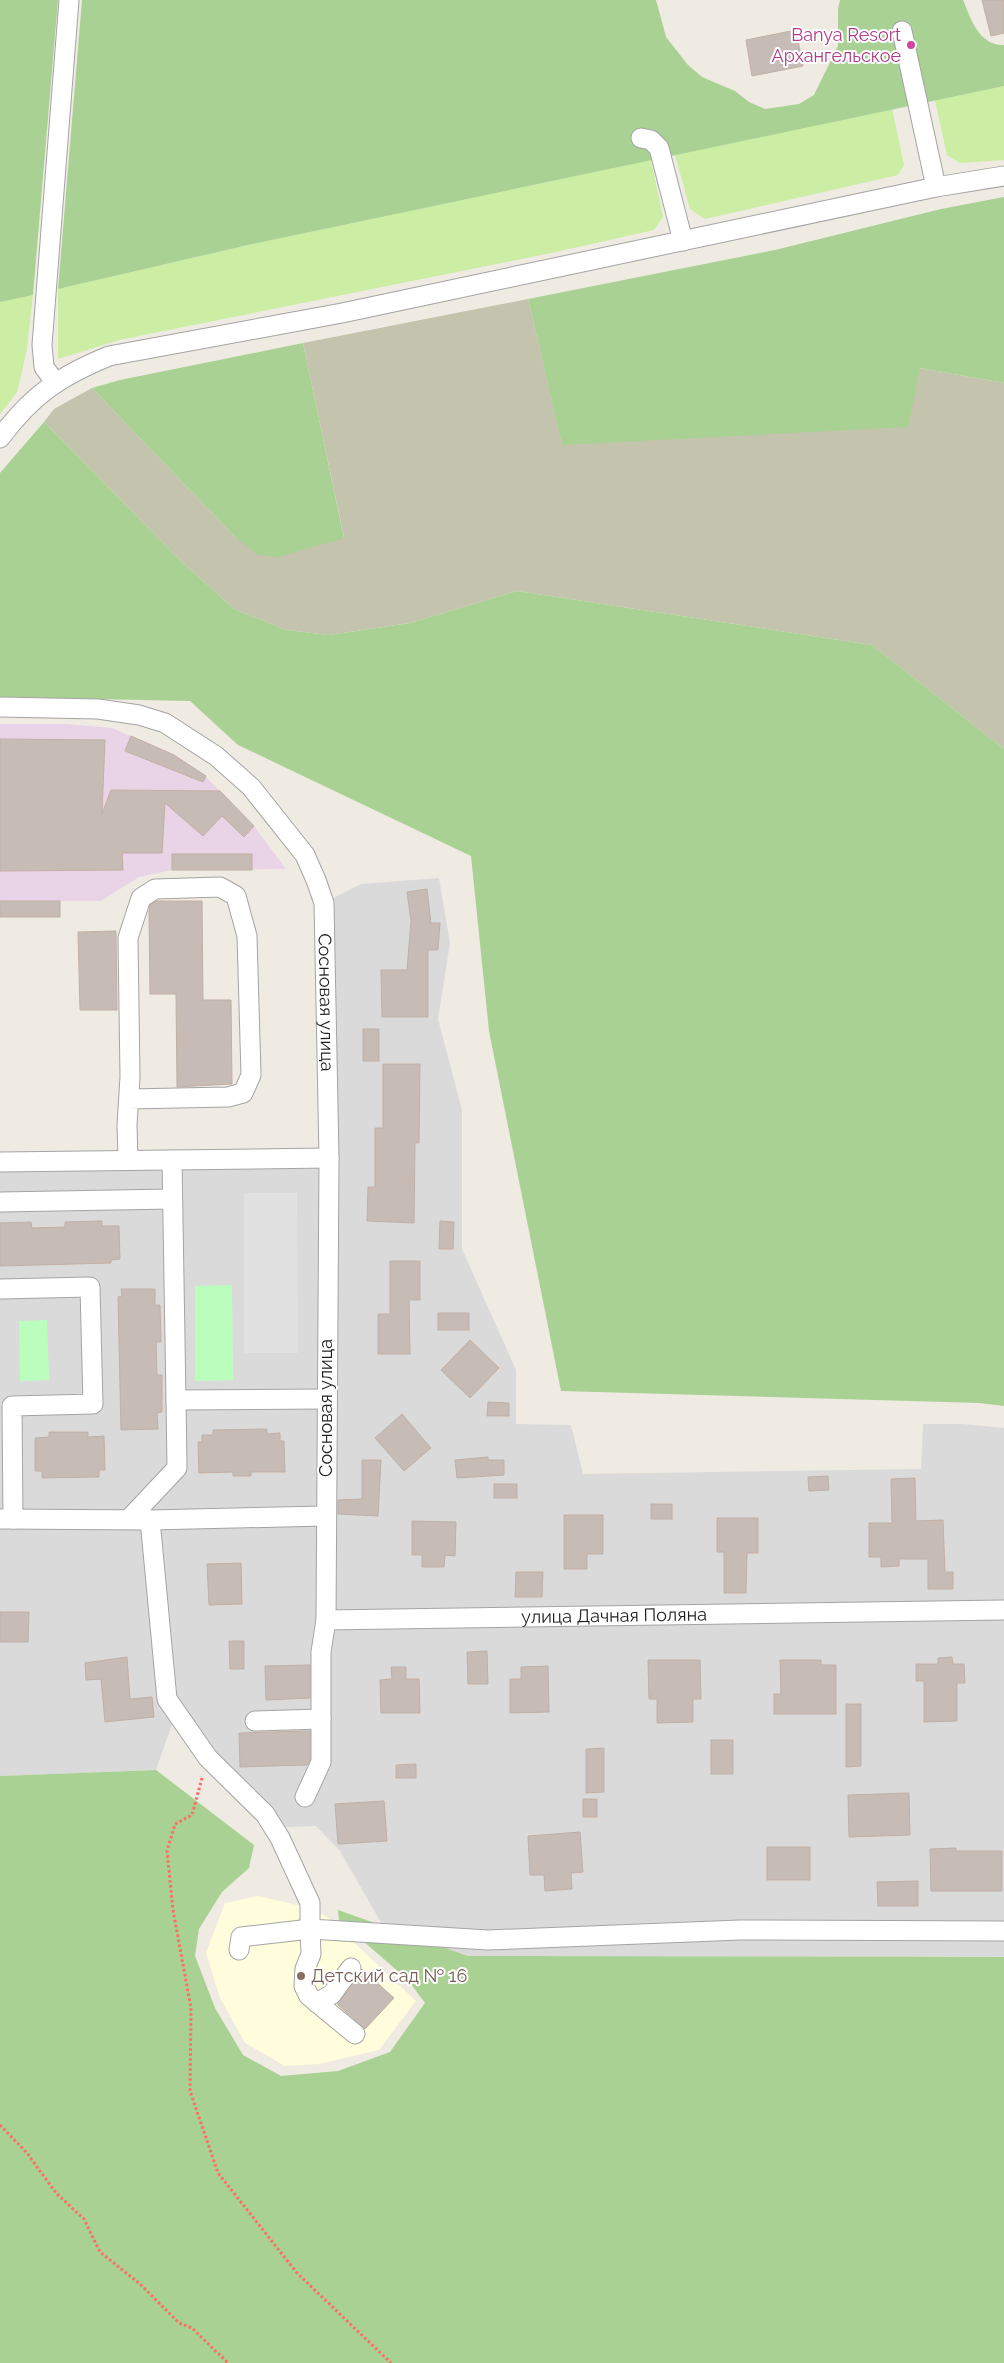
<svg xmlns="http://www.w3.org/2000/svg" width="1004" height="2363" font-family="Raleway,sans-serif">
<rect width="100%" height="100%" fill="#efeae2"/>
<polygon fill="#dbdada" points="439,878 450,943 438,1019 462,1110 462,1249 516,1370 516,1424 571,1425 583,1474 921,1469 923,1424 963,1424 1004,1428 1004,1957 468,1956 383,1926 340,1851 316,1826 286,1827 245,1782 210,1749 179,1704 156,1770 0,1776 0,1162 328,1158 324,903 361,884"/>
<polygon fill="#e9d3e6" points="0,724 65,724 112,728 174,755 203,774 254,826 286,869 172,870 139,877 101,901 60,901 60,917 0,917"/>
<polygon fill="#fffddb" points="258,1896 297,1905 326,1916 416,2001 379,2050 319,2064 285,2066 245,2043 220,1998 206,1953 225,1903"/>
<polygon fill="#c4c3ad" points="528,299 562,444 920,368 1004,383 1004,749 872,645 517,591 410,623 329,635 286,630 234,609 183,563 44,422 54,409 92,388 236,538 344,537 303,343"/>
<g fill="#cbeda4">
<polygon points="1004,86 1004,160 960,163 947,155 935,100"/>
<polygon points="892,109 904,165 898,175 705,219 690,209 675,155"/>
<polygon points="651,160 663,217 654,230 551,253 119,340 58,359 58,289 248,245"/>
<polygon points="33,295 26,354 17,392 0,414 0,302"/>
</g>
<g fill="#a9d194">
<polygon points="0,0 58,0 33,295 0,302"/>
<path d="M82 0H656L666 37 688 65 702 77 735 91 749 102 765 109 799 104 814 95 838 46V9L840 0H963C971 19 979 46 1004 45V86L248 245 58 289Z"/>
<polygon points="1004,197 1004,383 920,368 908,427 562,445 528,299 775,250 941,209"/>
<polygon points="303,343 344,538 279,557 258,555 236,538 92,388 120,380"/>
<polygon points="44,422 183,563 234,609 286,630 329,635 410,623 517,591 872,645 1004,749 1004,1406 979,1403 561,1391 489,1031 471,856 238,745 190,701 0,697 0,473"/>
<polygon points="156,1770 254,1845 249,1868 222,1892 199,1929 195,1956 215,2008 243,2055 281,2076 338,2071 390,2052 425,2003 408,1980 339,1920 338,1910 468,1956 1004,1957 1004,2363 0,2363 0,1776"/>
</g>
<g fill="#bbfdbd">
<polygon points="232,1285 233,1380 195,1381 195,1286"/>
<polygon points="47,1320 49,1380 20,1381 19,1321"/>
</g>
<polygon fill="#e1e1e1" points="244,1193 297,1193 298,1353 244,1353"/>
<g fill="#c7bcb5" stroke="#c2afa3">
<polygon points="982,0 1004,0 1004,33 991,36"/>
<polygon points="796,30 803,66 752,76 746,40"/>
<polygon points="131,736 174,755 206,776 203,782 125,751"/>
<polygon points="0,739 105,740 102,814 111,790 220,791 254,826 244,837 222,816 203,836 165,803 162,853 122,853 123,870 0,871"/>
<rect x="172" y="854" width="80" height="16"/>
<polygon points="427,889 431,923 440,923 438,950 428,950 428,1017 382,1017 381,970 407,970 411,921 407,892"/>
<rect x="0" y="901" width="60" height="16"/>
<polygon points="156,901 202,901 203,1000 231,1000 232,1084 177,1087 176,994 150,994 149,911 150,905"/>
<polygon points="116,931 117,1010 80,1010 78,932"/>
<rect x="363" y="1029" width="16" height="32"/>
<polygon points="383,1064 420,1064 419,1143 415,1143 414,1223 367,1221 368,1187 375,1187 375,1128 383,1128"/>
<polygon points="102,1221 102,1226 119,1226 120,1259 111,1260 111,1263 0,1266 0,1223 31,1222 32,1228 65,1227 65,1222"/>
<polygon points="440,1221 454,1222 453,1249 439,1249"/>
<polygon points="390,1261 420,1261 420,1300 409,1300 410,1354 378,1354 378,1314 390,1314"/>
<polygon points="121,1289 155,1289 155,1305 160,1305 161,1342 156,1342 157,1375 162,1375 162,1412 157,1413 158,1429 121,1430 118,1297 122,1296"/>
<rect x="438" y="1313" width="31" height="17"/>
<polygon points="470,1340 499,1368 470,1398 441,1370"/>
<polygon points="488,1402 509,1403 509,1416 487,1416"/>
<polygon points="402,1414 431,1448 404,1471 375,1438"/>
<polygon points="267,1429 267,1434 280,1433 280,1441 284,1441 285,1472 251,1472 251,1476 233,1476 233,1472 199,1473 198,1442 202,1442 202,1435 213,1435 213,1430"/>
<polygon points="49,1432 88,1432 88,1437 104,1436 105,1470 99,1470 99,1477 42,1478 42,1471 35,1471 35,1438 49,1437"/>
<polygon points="488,1457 488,1460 504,1460 504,1475 457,1478 455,1460"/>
<polygon points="362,1460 381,1460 378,1516 338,1514 338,1500 362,1499"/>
<polygon points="828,1476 829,1490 809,1491 808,1477"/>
<polygon points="915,1478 916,1521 943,1520 945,1572 953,1572 953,1589 928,1589 928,1559 899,1559 899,1566 881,1567 881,1557 869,1557 869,1523 892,1523 891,1479"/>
<rect x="494" y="1484" width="23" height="14"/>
<rect x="651" y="1504" width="21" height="15"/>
<polygon points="564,1515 603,1515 603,1554 587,1554 587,1569 564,1569"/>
<polygon points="717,1518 758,1518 758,1553 747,1553 746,1593 724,1593 724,1552 717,1552"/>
<polygon points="412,1521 456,1522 455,1556 445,1555 444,1567 422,1567 422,1555 412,1555"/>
<polygon points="241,1563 242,1604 209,1605 207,1564"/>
<polygon points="516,1572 543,1572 542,1597 515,1597"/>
<polygon points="0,1612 29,1612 28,1642 0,1642"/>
<polygon points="229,1641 244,1641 244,1669 230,1669"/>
<polygon points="487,1651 488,1684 468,1684 467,1652"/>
<polygon points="127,1657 130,1699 152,1697 154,1717 105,1722 101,1679 86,1680 85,1663"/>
<polygon points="952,1657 953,1664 964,1664 965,1683 957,1683 957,1721 924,1722 924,1681 916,1681 916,1664 938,1664 938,1658"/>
<polygon points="648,1660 700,1660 701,1699 693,1699 693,1722 657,1723 657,1699 649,1699"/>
<polygon points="780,1660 821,1660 821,1665 836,1665 836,1714 774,1714 774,1694 781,1694"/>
<polygon points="310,1665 310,1698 266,1700 265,1666"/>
<polygon points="548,1666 549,1712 510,1713 510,1679 521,1679 521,1667"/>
<polygon points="391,1667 406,1667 406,1679 419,1679 420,1713 381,1713 380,1680 392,1679"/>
<polygon points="846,1704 861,1704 861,1766 846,1767"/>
<polygon points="310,1731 310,1760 307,1765 240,1767 239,1733"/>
<rect x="711" y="1740" width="22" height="34"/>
<polygon points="604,1748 604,1792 586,1793 586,1749"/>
<polygon points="416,1764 416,1778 396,1778 396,1765"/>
<polygon points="909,1793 910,1835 849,1837 848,1795"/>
<rect x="583" y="1799" width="14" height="18"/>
<polygon points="384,1801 387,1841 338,1844 335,1804"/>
<polygon points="580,1832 583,1872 571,1873 572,1889 545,1891 544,1875 530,1875 528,1836"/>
<rect x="767" y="1847" width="43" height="33"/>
<polygon points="956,1848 956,1851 1002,1851 1002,1891 931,1891 930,1849"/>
<polygon points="918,1881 918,1906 878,1906 877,1882"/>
<polygon points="362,1969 394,1998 365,2029 337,2004"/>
</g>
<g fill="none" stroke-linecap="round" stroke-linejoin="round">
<g stroke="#a4a4a4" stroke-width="21">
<g id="minor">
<polyline points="902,31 936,187"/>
<polyline points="641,138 651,140 659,148 683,241"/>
<polyline points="55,382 44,367 42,345 69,0"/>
<path d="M0 438C32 395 60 376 109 356L342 313 936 187 1004 176"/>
<path id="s1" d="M0 707 98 709 139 715 165 723 216 756 251 787 305 855 316 880 324 903 329 1158 326 1620 321 1652V1762L305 1797"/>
<polyline points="128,1160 127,1125 130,1077 128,938 141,898 155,889 220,887 236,896 247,936 251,1075 243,1093 228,1097 129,1099"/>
<polyline points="172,1160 176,1400 326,1399"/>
<polyline points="0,1162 329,1158"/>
<polyline points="0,1202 172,1199"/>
<polyline points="0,1289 90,1287 93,1404 12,1406 13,1519"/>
<polyline points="0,1519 150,1520 325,1516"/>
<polyline points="129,1519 177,1468 176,1400"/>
<polyline points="150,1520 167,1699 208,1758 265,1814 280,1838 310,1903 310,1929 488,1940 740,1930 1004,1931"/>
<path id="s2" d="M326 1620 1004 1610"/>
<polyline points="255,1721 321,1719"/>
<polyline points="239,1950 241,1937 310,1929 311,1954 305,1969 304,1986 309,1996 355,2034"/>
<polyline points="317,2003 332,1994 351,1968"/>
</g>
</g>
<g stroke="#ff6c63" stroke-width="3" stroke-dasharray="2.5 2.5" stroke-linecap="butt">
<polyline points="202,1778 192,1815 175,1824 167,1851 173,1910 191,2008 190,2091 218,2173 297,2273 391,2363"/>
<polyline points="0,2125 27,2153 56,2193 84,2219 100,2252 140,2284 179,2323 192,2328 228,2363"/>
</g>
<use href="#minor" stroke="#fff" stroke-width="19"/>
</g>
<circle fill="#d1479c" stroke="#fff" stroke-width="2" cx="911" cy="45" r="5"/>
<circle fill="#8d6e63" stroke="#fff" stroke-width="2" cx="301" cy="1976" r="5"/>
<g text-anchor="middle" stroke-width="4" stroke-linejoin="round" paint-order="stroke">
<g font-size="18" fill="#b23c85" stroke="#fff" text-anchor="end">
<text x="901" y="41">Banya Resort<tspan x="901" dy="21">Архангельское</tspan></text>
</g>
<g font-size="18" fill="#1d1d1d" stroke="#fff">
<text dy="6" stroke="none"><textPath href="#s1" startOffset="512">Сосновая улица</textPath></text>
<text transform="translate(326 1408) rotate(-90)" y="6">Сосновая улица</text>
<text dy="6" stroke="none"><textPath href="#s2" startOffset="288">улица Дачная Поляна</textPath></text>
</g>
<g font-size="18" fill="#785e54" stroke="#fff" text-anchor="start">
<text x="311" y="1982">Детский сад № 16</text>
</g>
</g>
</svg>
